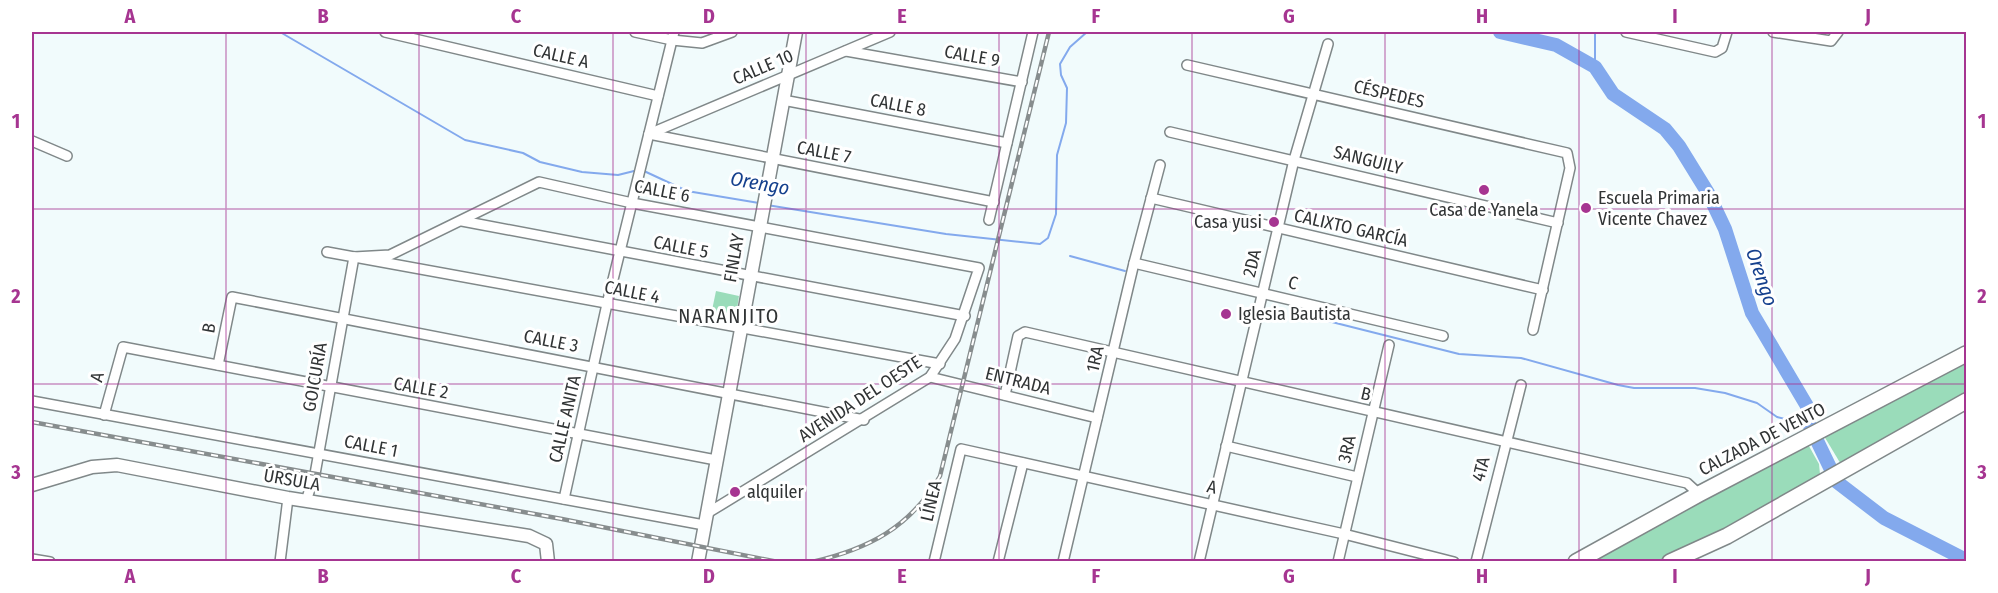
<svg xmlns="http://www.w3.org/2000/svg" width="1998" height="593" font-family="'Fira Sans Condensed',sans-serif">
<rect width="100%" height="100%" fill="#f1fbfc"/>
<g fill="#9adcba">
<polygon points="716,291 739,296 735,321 711,315"/>
<polygon points="1966,354 1966,401 1845,471 1821,431"/>
<polygon points="1805,439 1819,464 1821,485 1670,561 1576,562"/>
</g>
<g fill="none" stroke-linecap="round" stroke-linejoin="round">
<g stroke="#83a9ed" stroke-width="2">
<polyline points="280,32 465,140 523,153 540,162 582,172 618,175 638,170"/>
<polyline points="1595,67 1595,32"/>
<polyline points="644,171 687,191 759,203"/>
<polyline points="767,205 946,234 1040,244 1048,238 1056,214 1057,155 1066,123 1067,88 1061,75 1060,64 1070,47 1087,32"/>
<polyline points="1070,256 1125,271"/>
<polyline points="1300,314 1459,354 1521,358 1618,385 1634,388 1695,388 1725,393 1757,403 1777,417 1797,422 1808,422"/>
</g>
<polyline stroke="#83a9ed" stroke-width="14" points="1500,32 1556,45 1595,67 1613,94 1665,129 1679,146 1708,193 1725,229 1752,313 1807,406 1808,422 1837,482 1884,518 1966,560"/>
<g stroke="#808889" stroke-width="12">
<g id="minor">
<polyline points="385,32 658,96"/>
<polyline points="635,32 672,40 702,43 732,32"/>
<polyline points="1626,32 1715,52 1722,48 1727,32"/>
<polyline points="1773,32 1831,41 1838,32"/>
<polyline points="846,51 1022,82"/>
<polyline points="1187,65 1567,153 1570,168 1533,330"/>
<polyline points="783,100 1007,143"/>
<polyline points="1170,132 1558,223"/>
<polyline points="649,134 994,202"/>
<polyline points="649,134 890,32"/>
<polyline points="32,141 67,156"/>
<polyline points="1151,198 1543,290"/>
<polyline points="989,220 1033,32"/>
<polyline points="462,221 965,316"/>
<polyline points="327,252 940,364"/>
<polyline points="354,257 390,255 539,182 632,203 979,268 955,339 930,377 706,514"/>
<polyline points="1134,263 1443,336"/>
<polyline points="218,365 232,297 864,420"/>
<polyline points="930,377 1097,418"/>
<polyline points="1005,395 1018,336 1025,332 1687,483 1699,494"/>
<polyline points="32,401 704,525"/>
<polyline points="104,415 123,347 716,460"/>
<polyline points="1226,446 1357,477"/>
<polyline points="564,499 607,304 674,32"/>
<polyline points="306,501 315,474 354,257"/>
<polyline points="32,559 50,562"/>
<polyline points="280,562 288,498"/>
<polyline points="934,562 961,449 1344,534 1454,562"/>
<polyline points="998,562 1023,463"/>
<polyline points="1063,562 1134,263 1160,165"/>
<polyline points="1199,562 1294,160 1328,44"/>
<polyline points="1338,562 1389,345"/>
<polyline points="1476,562 1521,385"/>
</g>
</g>
<g stroke="#808889" stroke-width="15">
<g id="tertiary">
<polyline points="32,485 92,467 117,465 288,498 529,536 546,544 548,562"/>
<polyline points="698,562 796,32"/>
</g>
</g>
<g stroke="#808889" stroke-width="18">
<g id="primary">
<polyline points="1576,562 1699,494 1966,354"/>
<polyline points="1670,562 1727,536 1966,401"/>
</g>
</g>
<use href="#minor" stroke="#fff" stroke-width="9"/>
<use href="#tertiary" stroke="#fff" stroke-width="12"/>
<use href="#primary" stroke="#fff" stroke-width="15"/>
<g stroke="#878d8e" stroke-width="4.5">
<g id="rail">
<polyline points="32,422 562,519 778,562"/>
<path d="M812 562C868 549 910 528 940 476L1049 32"/>
</g>
</g>
<use href="#rail" stroke="#fff" stroke-width="2" stroke-dasharray="7" stroke-linecap="butt"/>
</g>
<path fill="none" stroke="#a63591" stroke-width="1.5" stroke-opacity="0.55" d="M226 32V562M419 32V562M613 32V562M806 32V562M999 32V562M1192 32V562M1385 32V562M1579 32V562M1772 32V562M32 209H1966M32 384H1966"/>
<g fill="#a63591" stroke="#fff" stroke-width="2">
<circle cx="1484" cy="190" r="6"/>
<circle cx="1586" cy="208" r="6"/>
<circle cx="1274" cy="222" r="6"/>
<circle cx="1226" cy="314" r="6"/>
<circle cx="735" cy="492" r="6"/>
</g>
<g text-anchor="middle" stroke-width="6" stroke-linejoin="round" paint-order="stroke">
<g font-size="18" fill="#313435" stroke="#fff">
<text transform="translate(561 56) rotate(13)" y="6">CALLE A</text>
<text transform="translate(972 56) rotate(10)" y="6">CALLE 9</text>
<text transform="translate(763 67) rotate(-23)" y="6">CALLE 10</text>
<text transform="translate(1389 94) rotate(13)" y="6">CÉSPEDES</text>
<text transform="translate(898 105) rotate(11)" y="6">CALLE 8</text>
<text transform="translate(824 152) rotate(11)" y="6">CALLE 7</text>
<text transform="translate(1368 160) rotate(14)" y="6">SANGUILY</text>
<text transform="translate(662 191) rotate(11)" y="6">CALLE 6</text>
<text transform="translate(1351 228) rotate(13)" y="6">CALIXTO GARCÍA</text>
<text transform="translate(681 247) rotate(11)" y="6">CALLE 5</text>
<text transform="translate(734 258) rotate(-80)" y="6">FINLAY</text>
<text transform="translate(1252 263) rotate(-76)" y="6">2DA</text>
<text transform="translate(1293 283) rotate(15)" y="6">C</text>
<text transform="translate(632 292) rotate(11)" y="6">CALLE 4</text>
<text transform="translate(209 328) rotate(-80)" y="6">B</text>
<text transform="translate(551 341) rotate(11)" y="6">CALLE 3</text>
<text transform="translate(1095 359) rotate(-77)" y="6">1RA</text>
<text transform="translate(97 377) rotate(-76)" y="6">A</text>
<text transform="translate(315 377) rotate(-80)" y="6">GOICURÍA</text>
<text transform="translate(1018 381) rotate(14)" y="6">ENTRADA</text>
<text transform="translate(421 388) rotate(10)" y="6">CALLE 2</text>
<text transform="translate(1366 394) rotate(13)" y="6">B</text>
<text transform="translate(860 399) rotate(-33)" y="6">AVENIDA DEL OESTE</text>
<text transform="translate(565 419) rotate(-77)" y="6">CALLE ANITA</text>
<text transform="translate(1762 439) rotate(-27)" y="6">CALZADA DE VENTO</text>
<text transform="translate(371 446) rotate(11)" y="6">CALLE 1</text>
<text transform="translate(1347 449) rotate(-77)" y="6">3RA</text>
<text transform="translate(1481 469) rotate(-76)" y="6">4TA</text>
<text transform="translate(292 480) rotate(10)" y="6">ÚRSULA</text>
<text transform="translate(1212 487) rotate(13)" y="6">A</text>
<text transform="translate(931 501) rotate(-77)" y="6">LÍNEA</text>
</g>
<g font-size="18" fill="#313435" stroke="#fff" text-anchor="start">
<text x="1598" y="204">Escuela Primaria<tspan x="1598" dy="21">Vicente Chavez</tspan></text>
<text x="1484" y="216" text-anchor="middle">Casa de Yanela</text>
<text x="1262" y="228" text-anchor="end">Casa yusi</text>
<text x="1238" y="320">Iglesia Bautista</text>
<text x="747" y="498">alquiler</text>
</g>
<g font-size="20" font-style="italic" fill="#15408d" stroke="#fff">
<text transform="translate(760 183) rotate(10)" y="7">Orengo</text>
<text transform="translate(1762 277) rotate(71)" y="7">Orengo</text>
</g>
<g font-size="20" letter-spacing="1.5" fill="#313435" stroke="#fff">
<text x="729" y="323">NARANJITO</text>
</g>
</g>
<rect width="1998" height="593" fill="none" stroke="#ffffff" stroke-width="66"/>
<rect x="33" y="33" width="1932" height="527" fill="none" stroke="#a63591" stroke-width="2"/>
<g font-size="20" text-anchor="middle" font-weight="bold" fill="#a63591">
<text x="130" y="23">A</text>
<text x="323" y="23">B</text>
<text x="516" y="23">C</text>
<text x="709" y="23">D</text>
<text x="902" y="23">E</text>
<text x="1096" y="23">F</text>
<text x="1289" y="23">G</text>
<text x="1482" y="23">H</text>
<text x="1675" y="23">I</text>
<text x="1868" y="23">J</text>
<text x="16" y="128">1</text>
<text x="1982" y="128">1</text>
<text x="16" y="303">2</text>
<text x="1982" y="303">2</text>
<text x="16" y="479">3</text>
<text x="1982" y="479">3</text>
<text x="130" y="583">A</text>
<text x="323" y="583">B</text>
<text x="516" y="583">C</text>
<text x="709" y="583">D</text>
<text x="902" y="583">E</text>
<text x="1096" y="583">F</text>
<text x="1289" y="583">G</text>
<text x="1482" y="583">H</text>
<text x="1675" y="583">I</text>
<text x="1868" y="583">J</text>
</g>
</svg>
